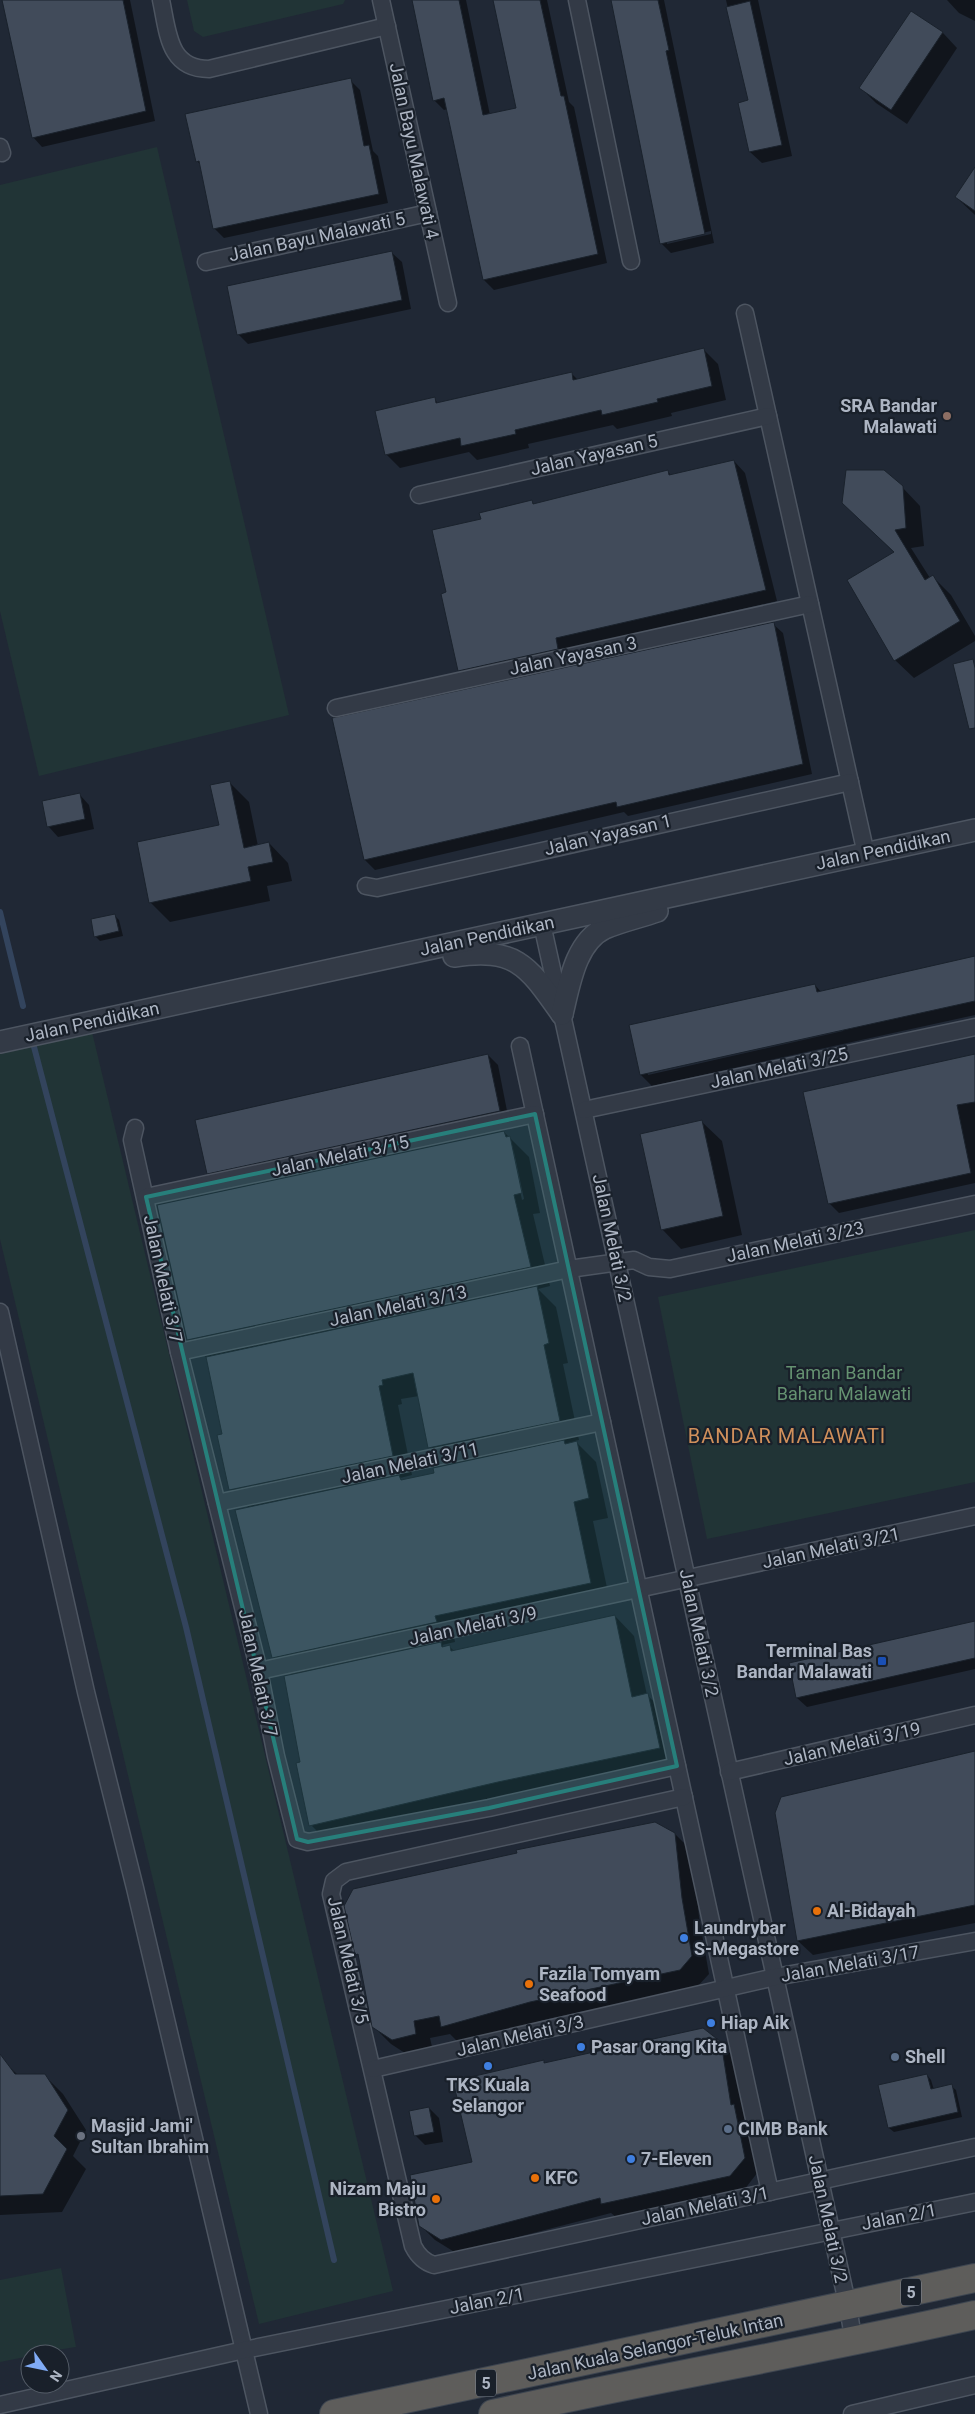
<svg xmlns="http://www.w3.org/2000/svg" width="975" height="2414" font-family="Roboto,sans-serif">
<rect width="100%" height="100%" fill="#202835"/>
<g fill="#213436">
<polygon points="187,0 345,0 343,4 203,37 194,31"/>
<polygon points="157,147 289,715 39,776 0,611 0,185"/>
<polygon points="92,1032 393,2291 259,2324 0,1239 0,1054"/>
<polygon points="975,1230 975,1482 707,1539 658,1297"/>
<polygon points="61,2268 76,2347 30,2354 30,2356 0,2362 0,2280"/>
</g>
<g fill="#0007" fill-rule="evenodd">
<polygon points="3,0 130,0 155,121 42,147 33,137"/>
<polygon points="413,0 466,0 490,115 517,109 494,0 547,0 569,102 574,107 607,263 494,290 484,280 447,109 444,110 434,100"/>
<path d="M612 0H664L714 243 671 253 661 243ZM711 231V234L667 244V241Z"/>
<polygon points="726,0 758,0 792,156 762,163 750,152 740,104 749,101"/>
<polygon points="947,0 975,0 975,21 959,13"/>
<polygon points="911,13 943,33 957,48 907,124 876,103 861,88"/>
<polygon points="350,80 360,90 373,151 378,156 388,203 224,238 214,228 202,166 197,161"/>
<polygon points="975,170 975,215 956,197"/>
<polygon points="392,253 402,262 411,309 248,344 238,334"/>
<polygon points="703,349 718,364 726,400 671,413 672,416 617,429 613,425 528,444 529,448 477,460 469,452 400,468 386,454 434,399 439,404 571,373 578,380"/>
<polygon points="734,461 745,473 777,601 567,649 471,682 459,670 448,593 482,520 532,502 534,504 668,472 672,476"/>
<polygon points="902,487 920,506 924,546 911,548 930,578 933,577 951,595 975,636 975,641 914,678 895,660 895,553 861,521"/>
<polygon points="773,624 783,633 812,774 628,816 624,812 375,870 365,860 334,719"/>
<polygon points="229,782 249,802 258,846 269,843 288,863 292,881 267,886 270,901 170,922 151,903 220,826"/>
<polygon points="80,795 89,805 94,829 58,837 49,827 44,802"/>
<polygon points="115,916 119,920 123,936 100,941 95,936"/>
<path d="M975 956V1015L652 1086 641 1075 815 985 821 992ZM842 1029 843 1031 648 1075V1072Z"/>
<polygon points="975,1054 975,1183 839,1213 829,1203"/>
<polygon points="488,1055 498,1065 509,1121 218,1183 208,1173"/>
<polygon points="702,1122 722,1141 742,1235 681,1249 662,1229"/>
<path d="M504 1132 529 1157 540 1213 533 1214 550 1286 538 1289 556 1307 568 1363 563 1364 579 1440 575 1441 596 1462 608 1518 593 1521 610 1602 454 1636 455 1642 442 1645 445 1647 449 1646 454 1651 615 1616 634 1636 647 1695 667 1714 679 1768 330 1844 311 1825 292 1675 273 1657 236 1510 249 1508 231 1489 223 1435 208 1359 188 1340ZM512 1152H514L524 1199 522 1200ZM419 1396 430 1448 448 1466 435 1474 403 1481 400 1478 412 1475 398 1405 402 1404 401 1399Z"/>
<polygon points="975,1622 975,1669 807,1707 797,1698"/>
<polygon points="975,1754 975,1923 813,1955 798,1941"/>
<polygon points="675,1834 693,1852 699,1917 709,1974 697,1987 548,2019 460,2044 450,2034 430,2038 433,2051 411,2057 391,2044 373,2026 360,1958 357,1954 518,1854"/>
<polygon points="720,2043 735,2058 744,2115 748,2119 758,2172 744,2190 616,2217 611,2213 456,2253 435,2240 420,2225 473,2163 543,2061 546,2064"/>
<polygon points="0,2062 4,2062 18,2075 44,2075 63,2094 86,2130 73,2156 86,2169 62,2212 0,2215"/>
<polygon points="927,2075 931,2080 934,2090 951,2086 956,2090 962,2117 894,2132 889,2128"/>
<polygon points="429,2108 439,2118 443,2142 425,2145 415,2135"/>
</g>
<g fill="none" stroke-linecap="round" stroke-linejoin="round">
<g stroke="#33445d" stroke-width="6">
<polyline points="0,912 23,1006"/>
<polyline points="33,1043 186,1627 334,2260"/>
</g>
</g>
<g fill="#414b5a" stroke="#1a222c">
<polygon points="2,0 123,0 146,111 32,138"/>
<polygon points="412,0 459,0 483,115 516,108 493,0 540,0 561,96 564,96 598,254 483,280 444,98 433,101"/>
<polygon points="611,0 658,0 669,50 666,51 705,234 660,244"/>
<polygon points="750,1 782,145 749,152 738,103 748,100 726,7"/>
<polygon points="911,11 943,32 891,110 859,88"/>
<polygon points="351,78 364,146 369,145 379,194 213,229 199,161 196,162 185,114"/>
<polygon points="975,167 975,211 955,197"/>
<polygon points="392,251 402,300 237,335 227,286"/>
<polygon points="704,348 712,386 657,399 658,402 602,415 601,410 515,430 516,434 461,446 460,438 385,455 375,411 435,397 436,403 572,372 573,380"/>
<polygon points="734,460 766,590 556,638 558,649 458,671 441,594 446,592 432,530 481,519 479,513 532,500 533,504 668,470 669,475"/>
<polygon points="846,470 884,470 903,486 906,528 895,530 925,580 933,575 960,621 894,661 847,580 894,552 842,503"/>
<polygon points="774,622 803,764 617,807 616,802 364,860 332,718"/>
<polygon points="973,659 975,668 975,728 969,729 953,664"/>
<polygon points="230,781 244,848 269,842 273,862 248,867 251,881 149,903 137,842 219,825 210,785"/>
<polygon points="80,793 85,819 47,827 42,801"/>
<polygon points="115,914 119,931 94,937 91,919"/>
<polygon points="975,956 975,1001 640,1075 629,1025 815,984 817,992"/>
<polygon points="488,1054 500,1111 207,1174 195,1120"/>
<polygon points="975,1054 975,1102 957,1105 971,1173 828,1204 803,1092"/>
<polygon points="702,1120 723,1216 661,1230 640,1134"/>
<polygon points="504,1131 506,1137 510,1136 522,1193 514,1195 531,1267 187,1340 157,1205"/>
<polygon points="537,1286 549,1343 544,1345 560,1421 428,1448 413,1373 382,1380 383,1385 379,1386 393,1456 229,1490 217,1435 222,1434 206,1357"/>
<polygon points="564,1440 565,1444 577,1441 589,1498 574,1502 591,1583 435,1616 437,1622 272,1658 235,1510 399,1475 401,1480 434,1473 433,1468"/>
<polygon points="615,1615 632,1697 648,1693 660,1748 498,1782 309,1826 296,1763 300,1762 284,1676 441,1642 442,1647 450,1645 451,1651"/>
<polygon points="975,1621 975,1658 796,1698 789,1663"/>
<polygon points="975,1751 975,1905 797,1941 775,1813 781,1797"/>
<polygon points="655,1822 675,1833 682,1898 692,1956 680,1970 530,2002 441,2027 439,2016 414,2021 416,2034 392,2040 372,2027 358,1954 355,1955 344,1906 353,1889 517,1853 516,1850"/>
<polygon points="703,2028 721,2042 731,2105 734,2104 745,2158 730,2176 601,2204 600,2198 441,2240 419,2226 410,2175 472,2162 453,2081 544,2060 544,2063"/>
<polygon points="0,2054 15,2074 45,2074 68,2110 54,2136 67,2149 43,2194 0,2196"/>
<polygon points="927,2074 931,2089 952,2084 958,2112 888,2128 878,2085"/>
<polygon points="429,2107 434,2132 414,2136 409,2111"/>
</g>
<g fill="none" stroke-linecap="round" stroke-linejoin="round">
<g stroke="#4d5561" stroke-width="19">
<g id="minor">
<path d="M161 0C168 32 168 69 209 69L387 26"/>
<polyline points="381,0 448,303"/>
<polyline points="577,0 631,261"/>
<polyline points="0,147 2,153"/>
<polyline points="206,262 428,213"/>
<polyline points="745,313 866,854"/>
<polyline points="419,495 768,416"/>
<polyline points="336,708 810,604"/>
<polyline points="366,886 377,888 850,782"/>
<polyline points="542,924 848,2307 854,2343"/>
<polyline points="520,1046 770,2192"/>
<polyline points="584,1110 975,1027"/>
<polyline points="135,1128 132,1140 179,1352 259,1671 276,1756 297,1839 308,1842 489,1808 677,1766"/>
<polyline points="146,1197 535,1114"/>
<polyline points="0,1312 86,1692 135,1888 259,2414"/>
<polyline points="179,1352 569,1269 634,1260 649,1267 670,1269 975,1204"/>
<polyline points="217,1503 602,1422"/>
<polyline points="259,1671 975,1516"/>
<polyline points="729,1772 975,1715"/>
<path d="M684 1797 346 1872 334 1881 331 1894 413 2246C418 2256 424 2262 434 2265L975 2147"/>
<polyline points="373,2069 775,1977 975,1941"/>
<polyline points="0,2405 244,2350 975,2202"/>
<polyline points="852,2414 975,2385"/>
</g>
</g>
<g stroke="#4d5561" stroke-width="24">
<g id="tertiary">
<path d="M454 956C517 947 528 966 562 1014"/>
<path d="M562 1014C569 986 575 942 605 928 621 921 640 917 657 911"/>
<polyline points="0,1042 975,830"/>
</g>
</g>
<g stroke="#3d4550" stroke-width="30">
<g id="trunk">
<polyline points="334,2414 975,2278"/>
<path d="M493 2414C653 2378 815 2351 975 2315"/>
</g>
</g>
<use href="#minor" stroke="#333a46" stroke-width="16"/>
<use href="#tertiary" stroke="#333a46" stroke-width="21"/>
<use href="#trunk" stroke="#5e5d5b" stroke-width="28"/>
</g>
<path fill="#277f7b" fill-opacity="0.2" stroke="#277f7b" stroke-width="4" stroke-linejoin="round" d="M535 1114 677 1766 489 1808 308 1842 297 1839 146 1197Z"/>
<circle fill="#8d6e63" stroke="#19202a" stroke-width="2" cx="947" cy="416" r="5"/>
<rect fill="#1a4fb4" stroke="#19202a" stroke-width="2" x="877" y="1656" width="10" height="10" rx="2.5"/>
<g fill="#e8710a" stroke="#19202a" stroke-width="2">
<circle cx="817" cy="1911" r="5"/>
<circle cx="529" cy="1984" r="5"/>
<circle cx="535" cy="2178" r="5"/>
<circle cx="436" cy="2199" r="5"/>
</g>
<g fill="#3f7fe0" stroke="#19202a" stroke-width="2">
<circle cx="684" cy="1938" r="5"/>
<circle cx="711" cy="2023" r="5"/>
<circle cx="581" cy="2047" r="5"/>
<circle cx="488" cy="2066" r="5"/>
<circle cx="631" cy="2159" r="5"/>
</g>
<g fill="#5c6f8a" stroke="#19202a" stroke-width="2">
<circle cx="895" cy="2057" r="5"/>
<circle cx="728" cy="2129" r="5"/>
</g>
<circle fill="#6b7280" stroke="#19202a" stroke-width="2" cx="81" cy="2136" r="5"/>
<g text-anchor="middle" stroke-width="4.5" stroke-linejoin="round" paint-order="stroke">
<g fill="#19202a" stroke="#818895" stroke-width="1">
<rect x="901" y="2278.5" width="20" height="27" rx="4"/>
<rect x="476" y="2369.5" width="20" height="27" rx="4"/>
</g>
<g font-size="16" font-weight="bold" fill="#adb5c3">
<text x="911" y="2298">5</text>
<text x="486" y="2389">5</text>
</g>
<g font-size="18" fill="#adb5c3" stroke="#19202a">
<text transform="translate(414 151) rotate(78)" y="6">Jalan Bayu Malawati 4</text>
<text transform="translate(317 237) rotate(-12)" y="6">Jalan Bayu Malawati 5</text>
<text transform="translate(594 455) rotate(-13)" y="6">Jalan Yayasan 5</text>
<text transform="translate(573 656) rotate(-12)" y="6">Jalan Yayasan 3</text>
<text transform="translate(608 835) rotate(-13)" y="6">Jalan Yayasan 1</text>
<text transform="translate(883 850) rotate(-12)" y="6">Jalan Pendidikan</text>
<text transform="translate(487 936) rotate(-12)" y="6">Jalan Pendidikan</text>
<text transform="translate(92 1022) rotate(-12)" y="6">Jalan Pendidikan</text>
<text transform="translate(779 1068) rotate(-12)" y="6">Jalan Melati 3/25</text>
<text transform="translate(340 1156) rotate(-12)" y="6">Jalan Melati 3/15</text>
<text transform="translate(612 1238) rotate(78)" y="6">Jalan Melati 3/2</text>
<text transform="translate(795 1242) rotate(-12)" y="6">Jalan Melati 3/23</text>
<text transform="translate(163 1279) rotate(78)" y="6">Jalan Melati 3/7</text>
<text transform="translate(398 1306) rotate(-12)" y="6">Jalan Melati 3/13</text>
<text transform="translate(410 1463) rotate(-12)" y="6">Jalan Melati 3/11</text>
<text transform="translate(831 1548) rotate(-12)" y="6">Jalan Melati 3/21</text>
<text transform="translate(473 1626) rotate(-12)" y="6">Jalan Melati 3/9</text>
<text transform="translate(699 1633) rotate(78)" y="6">Jalan Melati 3/2</text>
<text transform="translate(258 1673) rotate(78)" y="6">Jalan Melati 3/7</text>
<text transform="translate(852 1744) rotate(-13)" y="6">Jalan Melati 3/19</text>
<text transform="translate(348 1960) rotate(77)" y="6">Jalan Melati 3/5</text>
<text transform="translate(850 1964) rotate(-10)" y="6">Jalan Melati 3/17</text>
<text transform="translate(520 2036) rotate(-13)" y="6">Jalan Melati 3/3</text>
<text transform="translate(705 2206) rotate(-12)" y="6">Jalan Melati 3/1</text>
<text transform="translate(899 2217) rotate(-11)" y="6">Jalan 2/1</text>
<text transform="translate(828 2219) rotate(78)" y="6">Jalan Melati 3/2</text>
<text transform="translate(487 2301) rotate(-11)" y="6">Jalan 2/1</text>
<text transform="translate(655 2347) rotate(-12)" y="6">Jalan Kuala Selangor-Teluk Intan</text>
</g>
<g font-size="18" font-weight="bold" fill="#adb5c3" stroke="#19202a" text-anchor="start">
<text x="937" y="412" text-anchor="end">SRA Bandar<tspan x="937" dy="21">Malawati</tspan></text>
<text x="872" y="1657" text-anchor="end">Terminal Bas<tspan x="872" dy="21">Bandar Malawati</tspan></text>
<text x="827" y="1917">Al-Bidayah</text>
<text x="694" y="1934">Laundrybar<tspan x="694" dy="21">S-Megastore</tspan></text>
<text x="539" y="1980">Fazila Tomyam<tspan x="539" dy="21">Seafood</tspan></text>
<text x="721" y="2029">Hiap Aik</text>
<text x="591" y="2053">Pasar Orang Kita</text>
<text x="905" y="2063">Shell</text>
<text x="488" y="2091" text-anchor="middle">TKS Kuala<tspan x="488" dy="21">Selangor</tspan></text>
<text x="91" y="2132">Masjid Jami'<tspan x="91" dy="21">Sultan Ibrahim</tspan></text>
<text x="738" y="2135">CIMB Bank</text>
<text x="641" y="2165">7-Eleven</text>
<text x="545" y="2184">KFC</text>
<text x="426" y="2195" text-anchor="end">Nizam Maju<tspan x="426" dy="21">Bistro</tspan></text>
</g>
<g font-size="18" fill="#659271" stroke="#19202a">
<text x="844" y="1379">Taman Bandar<tspan x="844" dy="21">Baharu Malawati</tspan></text>
</g>
<g font-size="20" letter-spacing="1" fill="#d0905b" stroke="#19202a">
<text x="787" y="1443">BANDAR MALAWATI</text>
</g>
</g>
<g transform="translate(45 2369) rotate(123)"><circle r="24" fill="#19202a" stroke="#545c67"/>
<path d="M0-4L9 19L0 12L-9 19Z" fill="#80abf5"/>
<text y="-8" font-size="14" font-weight="bold" text-anchor="middle" fill="#adb5c3">N</text>
</g>
</svg>
